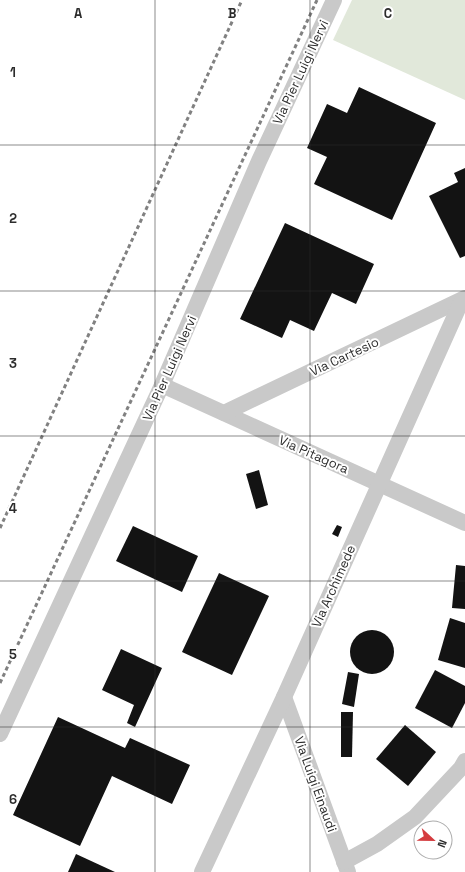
<svg xmlns="http://www.w3.org/2000/svg" width="465" height="872" font-family="'Space Grotesk',sans-serif">
<rect width="100%" height="100%" fill="#fff"/>
<polygon fill="#e1e8da" points="352,0 465,0 465,100 333,40"/>
<g fill="#131313">
<polygon points="359,87 436,123 392,220 314,184 327,157 307,148 327,104 347,113"/>
<polygon points="465,168 465,256 460,258 429,196 458,182 454,173"/>
<polygon points="285,223 374,264 356,304 332,293 314,331 290,320 282,338 240,319"/>
<polygon points="259,470 268,505 256,509 246,474"/>
<polygon points="337,525 342,527 338,537 332,534"/>
<polygon points="133,526 198,556 182,592 116,561"/>
<polygon points="456,565 465,566 465,609 452,608"/>
<polygon points="219,573 269,596 232,675 182,652"/>
<polygon points="450,618 465,623 465,668 438,660"/>
<circle cx="372" cy="652" r="22"/>
<polygon points="121,649 162,668 135,727 127,723 134,705 102,690"/>
<polygon points="435,670 465,686 465,703 452,728 415,708"/>
<polygon points="348,672 359,674 354,707 342,704"/>
<polygon points="341,712 353,712 352,757 341,757"/>
<polygon points="58,717 125,748 130,738 190,765 172,804 112,776 80,846 13,815"/>
<polygon points="405,725 436,752 408,786 376,759"/>
<polygon points="76,854 115,872 68,872"/>
</g>
<g fill="none" stroke-linecap="round" stroke-linejoin="round">
<g stroke="#c9c9c9" stroke-width="16">
<polyline points="162,385 465,523"/>
<polyline points="224,413 465,298"/>
<polyline points="284,697 348,872"/>
<polyline points="0,734 162,385 259,161 334,0"/>
<polyline points="344,862 377,844 415,817 461,768 465,761"/>
<polyline points="202,872 284,697 462,300"/>
</g>
<g stroke="#818181" stroke-width="3" stroke-dasharray="4 3" stroke-linecap="butt">
<polyline points="0,528 242,0"/>
<polyline points="0,683 317,0"/>
</g>
</g>
<path fill="none" stroke="#2c2c2c" stroke-width="1" stroke-opacity="0.55" d="M155 0V872M310 0V872M0 145H465M0 291H465M0 436H465M0 581H465M0 727H465"/>
<g text-anchor="middle" stroke-width="4" stroke-linejoin="round" paint-order="stroke">
<g font-size="13" fill="#2c2c2c" stroke="#fff">
<text transform="translate(300 72) rotate(-65)" y="5">Via Pier Luigi Nervi</text>
<text transform="translate(344 356) rotate(-25)" y="5">Via Cartesio</text>
<text transform="translate(169 368) rotate(-66)" y="5">Via Pier Luigi Nervi</text>
<text transform="translate(314 454) rotate(24)" y="5">Via Pitagora</text>
<text transform="translate(333 586) rotate(-66)" y="5">Via Archimede</text>
<text transform="translate(316 784) rotate(70)" y="5">Via Luigi Einaudi</text>
</g>
</g>
<g font-size="13" text-anchor="middle" font-weight="bold" fill="#2c2c2c" stroke="#fff" stroke-width="4" stroke-linejoin="round" paint-order="stroke">
<text x="78" y="18">A</text>
<text x="232" y="18">B</text>
<text x="388" y="18">C</text>
<text x="13" y="77">1</text>
<text x="13" y="223">2</text>
<text x="13" y="368">3</text>
<text x="13" y="513">4</text>
<text x="13" y="659">5</text>
<text x="13" y="804">6</text>
</g>
<g transform="translate(433 840) rotate(112)"><circle r="19" fill="#ffffff" stroke="#ababab"/>
<path d="M0-3L7 15L0 10L-7 15Z" fill="#d43c3f"/>
<text y="-6" font-size="11" font-weight="bold" text-anchor="middle" fill="#2c2c2c">N</text>
</g>
</svg>
